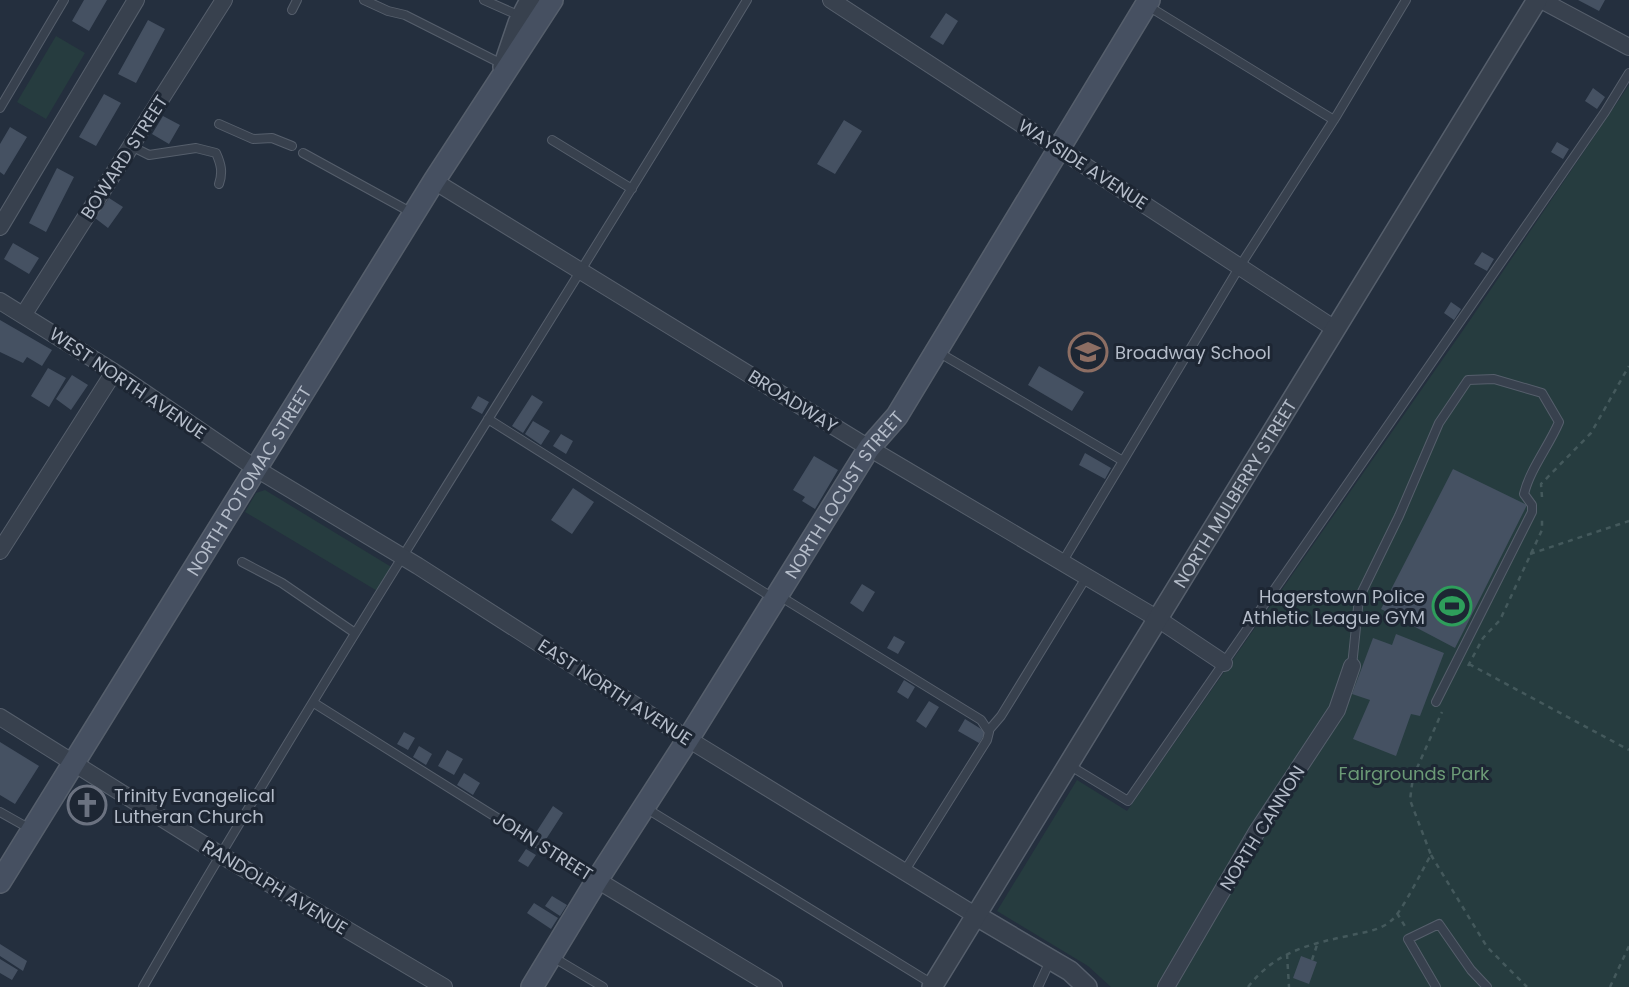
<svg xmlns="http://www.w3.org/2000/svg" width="1629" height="987" viewBox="0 0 1629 987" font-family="Poppins,sans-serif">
<rect width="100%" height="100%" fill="#242f3e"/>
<path fill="#263c3f" d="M56 36 85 53 46 119 17 102Z
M1629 85V987H1111L1088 966 997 911 1077 780 1127 811 1466 326Z
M265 490 393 568 379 592 245 512 256 493Z"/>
<path fill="#455162" d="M84 0H107L89 31 72 21Z
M1578 0H1605L1599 11Z
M946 13 958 21 943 45 930 37Z
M148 20 165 29 136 83 118 74Z
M1593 88 1605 97 1597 109 1585 101Z
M104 94 121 103 96 146 79 137Z
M163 116 180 125 169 144 152 134Z
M844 120 862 131 835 174 817 164Z
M10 127 27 137 4 175 0 172V144Z
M1557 142 1569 149 1563 159 1551 152Z
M57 168 74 177 46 232 29 223Z
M109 198 123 207 108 228 95 218Z
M13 243 39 258 29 274 4 259Z
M1482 252 1494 259 1487 271 1474 264Z
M1451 302 1461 309 1454 320 1444 313Z
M0 320 52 350 42 366 27 357 23 363 0 352Z
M1039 366 1084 392 1072 411 1028 385Z
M48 368 66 378 49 407 31 396Z
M72 375 88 385 71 410 56 399Z
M532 395 543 402 523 433 512 426Z
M478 396 489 402 482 414 471 408Z
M533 421 550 431 541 445 525 434Z
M561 434 573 441 566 454 553 446Z
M1085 453 1111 468 1105 479 1079 465Z
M814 456 838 470 815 509 802 501 805 497 793 490Z
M1453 469 1527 505 1455 648 1381 609Z
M573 488 594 502 572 534 551 520Z
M862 584 875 592 863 612 850 603Z
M1396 634 1444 653 1420 716 1411 714 1396 756 1353 739 1370 700 1352 694 1373 638 1392 645Z
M894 636 905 642 898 654 887 648Z
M904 680 915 687 908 699 897 692Z
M929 701 939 707 926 728 916 721Z
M965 719 986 732 979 743 958 731Z
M404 732 415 738 408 750 397 744Z
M0 742 39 766 15 804 0 795Z
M419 746 432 754 426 765 413 757Z
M447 750 463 759 454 775 438 766Z
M464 773 480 783 473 795 457 785Z
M553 806 563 813 543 844 533 837Z
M526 849 536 855 528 867 518 861Z
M552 896 567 905 560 916 545 906Z
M534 903 558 918 551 929 527 913Z
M0 944 27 961 23 971 0 956Z
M1301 956 1317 962 1309 984 1293 978Z
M0 959 18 970 12 980 0 973Z"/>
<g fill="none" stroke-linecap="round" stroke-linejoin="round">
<defs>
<path id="service" d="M364 0 388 11 405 15 504 65
M484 0 520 16
M1148 6 1334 120
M292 10 297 0
M0 108 64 0
M219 124 253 139 272 138 292 146
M552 140 632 189
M131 146 149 155 196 148 216 153C221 164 223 172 219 184
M303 153 414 214
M938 352 1123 461
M488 419 773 598
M1063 561 1240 266 1337 115 1406 0
M242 562 282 583 355 633
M778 595 981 720 989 732 987 740 904 872
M1352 666 1359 598 1399 516 1439 423 1468 380 1494 379 1542 393 1559 422C1549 446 1530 469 1524 494L1532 505V512L1436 702
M314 703 596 880
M989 730 1001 716 1087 576
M1069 765 1128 801 1605 112 1629 73
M644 807 934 985
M0 812 32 830
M551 956 603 987
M143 987C336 653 548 330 747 0
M1038 987 1050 961
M1436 987 1408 939 1439 924 1471 970 1487 987"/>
<path id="minor" d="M831 0 1335 329
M1541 0 1629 47
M434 181 869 448 1158 619 1224 663
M0 227 136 0
M0 301 114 372 255 468 418 566 688 739 975 915
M24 314 224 0
M0 551 114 372
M0 717 219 854 444 987
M597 880 774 987
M1166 987 1256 833 1337 710 1352 666"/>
<g id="tertiary">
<path d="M503 67 518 23 530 0"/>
<path d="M975 915 1070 971 1087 987"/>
<path id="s1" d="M932 987 1537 0"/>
</g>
<g id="secondary">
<path id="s2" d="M0 882 434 181 552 0"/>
<path id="s3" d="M532 987 597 880 688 739 869 448 897 416 1149 0"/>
</g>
</defs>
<use href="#service" stroke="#565f6c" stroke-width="10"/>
<use href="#minor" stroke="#565f6c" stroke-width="18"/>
<use href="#tertiary" stroke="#565f6c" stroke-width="22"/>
<use href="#secondary" stroke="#565f6c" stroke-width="24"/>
<path stroke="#44595c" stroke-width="2.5" stroke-dasharray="5 5" stroke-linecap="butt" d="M1542 497 1541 484 1591 433 1629 366
M1530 554 1629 521
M1469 664 1629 750
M1468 666 1483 638 1500 620 1542 530V518
M1431 855 1487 947 1527 987
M1397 913 1406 928
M1287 954 1289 987
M1312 960 1318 942
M1248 987C1276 951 1310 944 1352 935 1366 932 1381 930 1392 920 1403 910 1422 870 1431 855L1410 800 1413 777 1442 712
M1610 987 1629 946"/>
<use href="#service" stroke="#38414e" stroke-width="8"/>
<use href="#minor" stroke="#38414e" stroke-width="16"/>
<use href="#tertiary" stroke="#38414e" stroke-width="19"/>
<use href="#secondary" stroke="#465061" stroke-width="21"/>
</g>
<defs>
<symbol id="school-ring" viewBox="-11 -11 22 22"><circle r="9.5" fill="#1d2633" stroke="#8d6e63" stroke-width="1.5"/><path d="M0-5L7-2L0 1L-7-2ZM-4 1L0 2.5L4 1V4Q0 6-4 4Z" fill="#8d6e63"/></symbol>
<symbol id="stadium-ring" viewBox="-11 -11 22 22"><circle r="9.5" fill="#1d2633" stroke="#2e9e5b" stroke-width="1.5"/><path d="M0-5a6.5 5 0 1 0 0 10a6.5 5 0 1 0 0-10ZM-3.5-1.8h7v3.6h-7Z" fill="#2e9e5b"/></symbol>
<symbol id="church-ring" viewBox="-11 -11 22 22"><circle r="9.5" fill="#1d2633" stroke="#6b7280" stroke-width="1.5"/><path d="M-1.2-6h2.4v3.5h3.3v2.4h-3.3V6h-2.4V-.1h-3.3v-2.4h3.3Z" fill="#6b7280"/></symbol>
</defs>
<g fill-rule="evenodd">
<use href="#school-ring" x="1066" y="330" width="44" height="44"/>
<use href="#stadium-ring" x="1430" y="584" width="44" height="44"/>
<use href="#church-ring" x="65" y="783" width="44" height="44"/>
</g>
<g text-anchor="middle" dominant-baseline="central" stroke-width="6" stroke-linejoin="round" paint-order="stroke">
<g font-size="18" fill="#b4bcc9" stroke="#1d2633">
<text transform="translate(124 157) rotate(-57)">BOWARD STREET</text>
<text transform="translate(1083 164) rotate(33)">WAYSIDE AVENUE</text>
<text transform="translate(128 383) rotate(34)">WEST NORTH AVENUE</text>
<text transform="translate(793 401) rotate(32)">BROADWAY</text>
<text stroke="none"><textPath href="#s2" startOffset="472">NORTH POTOMAC STREET</textPath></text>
<text stroke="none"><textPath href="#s1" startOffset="579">NORTH MULBERRY STREET</textPath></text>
<text stroke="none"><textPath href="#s3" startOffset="583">NORTH LOCUST STREET</textPath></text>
<text transform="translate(615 692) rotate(33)">EAST NORTH AVENUE</text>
<text transform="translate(1262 828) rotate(-58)">NORTH CANNON</text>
<text transform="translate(543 846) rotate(32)">JOHN STREET</text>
<text transform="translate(275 887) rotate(31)">RANDOLPH AVENUE</text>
</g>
<g font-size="18" fill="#b4bcc9" stroke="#1d2633" text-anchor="start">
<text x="1115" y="352">Broadway School</text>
<text x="1425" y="596" text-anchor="end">Hagerstown Police<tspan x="1425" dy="21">Athletic League GYM</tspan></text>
<text x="114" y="795">Trinity Evangelical<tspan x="114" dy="21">Lutheran Church</tspan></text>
</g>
<g font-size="18" fill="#6b9a76" stroke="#1d2633">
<text x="1414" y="773">Fairgrounds Park</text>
</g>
</g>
</svg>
